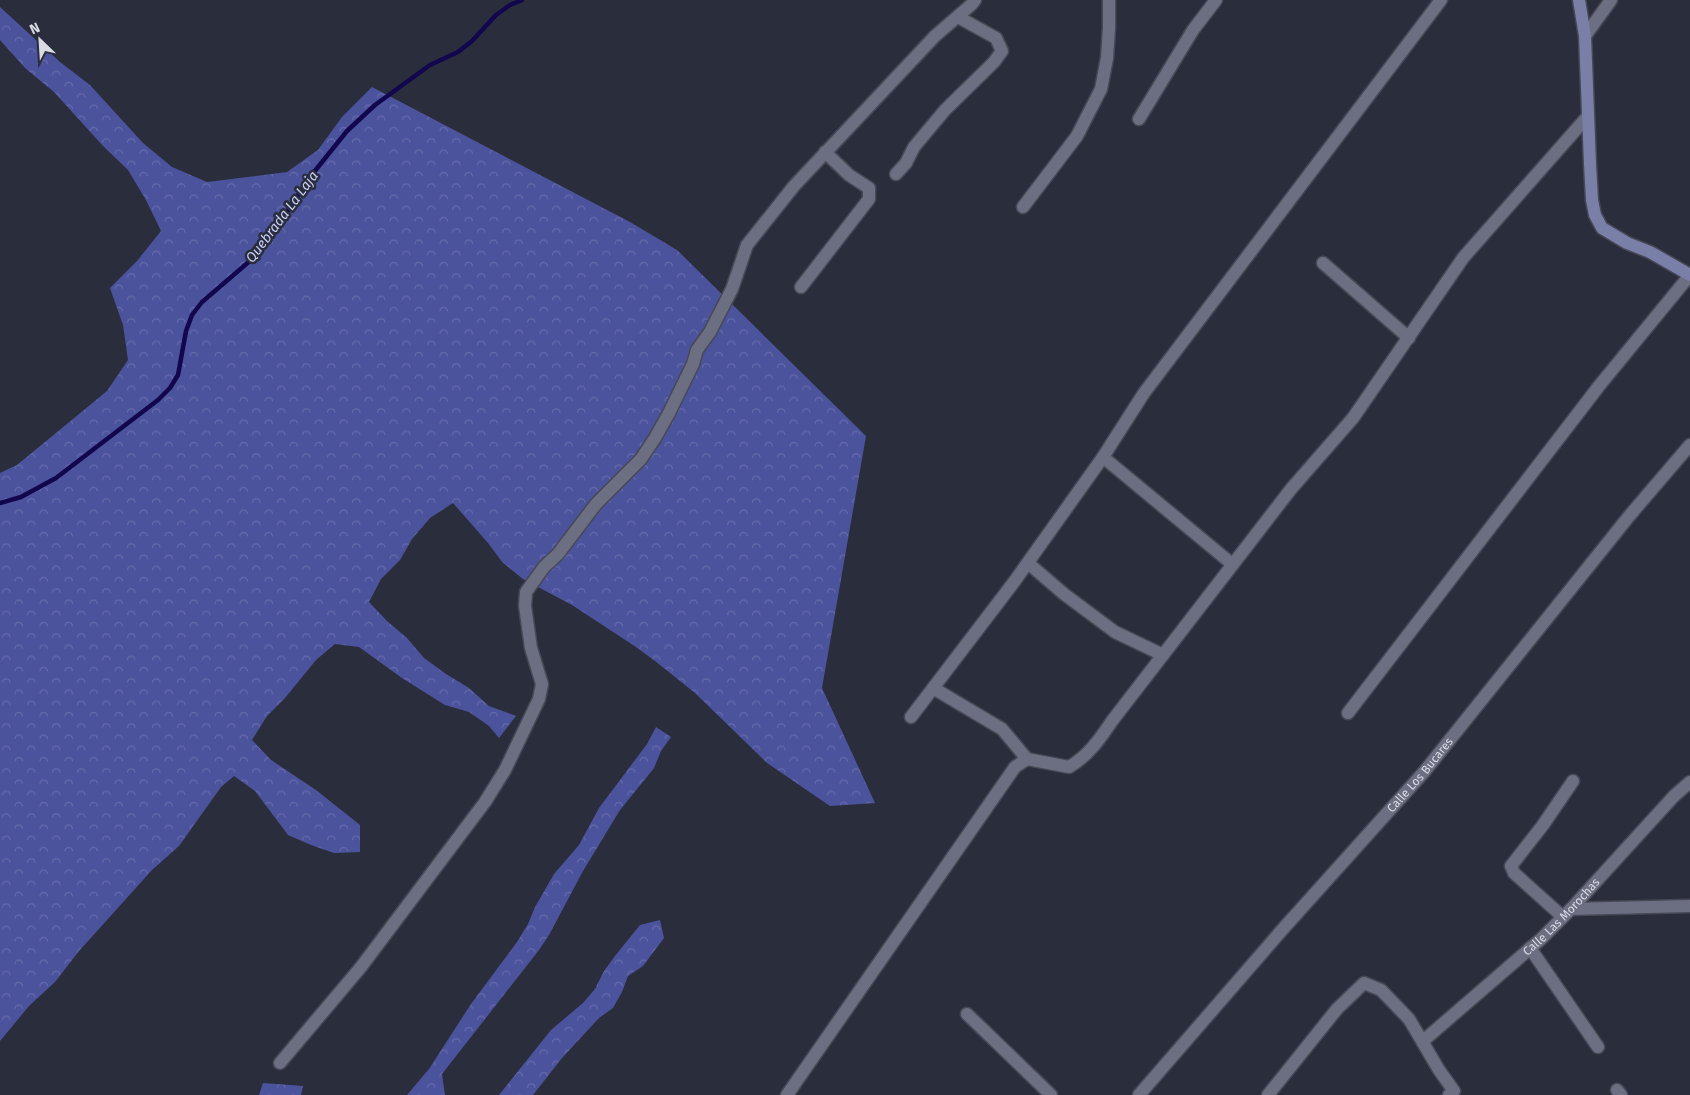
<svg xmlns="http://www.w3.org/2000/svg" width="1690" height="1095" viewBox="0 0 1690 1095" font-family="'Fira Sans',sans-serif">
<defs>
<pattern id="forest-crowns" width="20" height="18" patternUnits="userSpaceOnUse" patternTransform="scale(1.25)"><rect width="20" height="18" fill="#4c539d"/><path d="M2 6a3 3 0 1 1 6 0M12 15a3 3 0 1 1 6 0" fill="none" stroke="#656baa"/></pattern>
</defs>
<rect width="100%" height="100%" fill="#2a2d3c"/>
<path fill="url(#forest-crowns)" d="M0 7 60 62 90 85 143 143 172 167 207 182 287 172 318 150 342 117 372 87 630 222 677 250 866 436 822 688 875 803 830 806 767 763 695 693 655 661 636 647 572 605 523 579 503 563 488 543 453 503 430 518 412 539 400 560 381 579 369 602 387 621 407 638 424 658 446 674 469 688 489 706 516 716 499 738 489 726 469 712 445 705 402 678 359 647 335 644 316 660 285 698 267 716 252 740 271 760 316 790 360 825V852L334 853 311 845 288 835 255 791 234 776 221 787 179 846 152 870 79 951 55 982 29 1006 0 1041V473L17 465 107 391 128 360 123 325 110 288 137 261 161 231 146 200 128 170 103 146 54 92 25 68 0 40Z
M656 727 671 737 661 751 654 768 620 810 583 871 549 935 539 950 442 1074 445 1095H407L429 1069 471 1004 517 942 528 924 535 907 554 874 579 845 599 808 647 744Z
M660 920 664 938 643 966 628 976 622 992 613 1008 599 1018 562 1058 533 1095H499L551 1030 583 1003 595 989 604 971 615 956 640 925Z
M263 1083 303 1086 301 1095H259Z"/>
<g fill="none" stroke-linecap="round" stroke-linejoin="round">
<path stroke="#12074e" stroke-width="4.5" d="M0 503 21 497 56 478 158 400 170 388 178 375 186 331 192 315 202 302 251 260 289 209 310 177 347 131 375 105 430 65 458 52 472 41 496 15 510 5 522 0"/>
<defs>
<g id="street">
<path d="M1585 36 1611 0"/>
<path d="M1139 119 1193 30 1216 0"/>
<path d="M896 174 906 163 914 147 945 110 994 62 1002 51 996 38 958 17"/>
<path d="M1023 207 1077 136 1101 89 1107 58 1109 28V0"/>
<path d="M1323 263 1409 338"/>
<path d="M801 287 869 199V188L849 175 825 152"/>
<path d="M1103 457 1232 564"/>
<path d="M1028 563 1064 594 1115 632 1163 655"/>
<path d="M933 688 1002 729 1027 759"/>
<path d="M1348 713 1599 386 1690 275"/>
<path d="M911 717 1014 582 1103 457 1144 393 1441 0"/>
<path d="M1571 909 1690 906"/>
<path d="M1563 917 1514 873 1511 866 1543 825 1573 781"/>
<path d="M1530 948 1598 1047"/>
<path d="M967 1014 1051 1095"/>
<path id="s1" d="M1423 1041 1541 939 1571 909 1674 796 1690 782"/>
<path d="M280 1063 361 967 485 802 505 770 539 699 542 684 531 648 525 606 526 592 544 567 558 554 596 504 641 459 655 438 669 413 693 364 697 350 710 332 732 289 747 245 794 186 935 36 972 4 975 0"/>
<path d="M1617 1090 1621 1095"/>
<path d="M787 1095 1015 767 1027 759 1069 767C1088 756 1100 739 1112 721L1291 489 1353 418 1463 258 1588 116"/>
<path id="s2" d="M1139 1095 1282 930 1424 772 1630 515 1690 445"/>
<path d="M1268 1095 1337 1009 1364 983 1381 990 1409 1019 1439 1070 1454 1091 1449 1095"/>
</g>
<path id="secondary" d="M1579 0 1585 36 1590 164 1592 200 1595 215 1602 228 1627 243 1650 252 1690 275"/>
</defs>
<use href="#street" stroke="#464855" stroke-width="15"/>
<use href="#secondary" stroke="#464855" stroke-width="15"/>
<use href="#street" stroke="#6c6f81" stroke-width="12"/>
<use href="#secondary" stroke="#797fa6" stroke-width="12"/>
</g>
<g text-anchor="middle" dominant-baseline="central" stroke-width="5" stroke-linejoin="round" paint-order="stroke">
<g font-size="12" fill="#d8dae4" stroke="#2a2d3c">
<text stroke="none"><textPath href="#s2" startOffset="426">Calle Los Bucares</textPath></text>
<text stroke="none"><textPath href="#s1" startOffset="186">Calle Las Morochas</textPath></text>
</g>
<g font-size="14" font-style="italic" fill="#c6cef8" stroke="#2a2d3c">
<text transform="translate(282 217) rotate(-53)">Quebrada La Laja</text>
</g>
</g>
<g transform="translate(40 40) rotate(335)" stroke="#2a2d3c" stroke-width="4" paint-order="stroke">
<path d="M0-4L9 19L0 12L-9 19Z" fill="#d8dae4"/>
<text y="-8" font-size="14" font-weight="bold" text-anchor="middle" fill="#d8dae4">N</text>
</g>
</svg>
